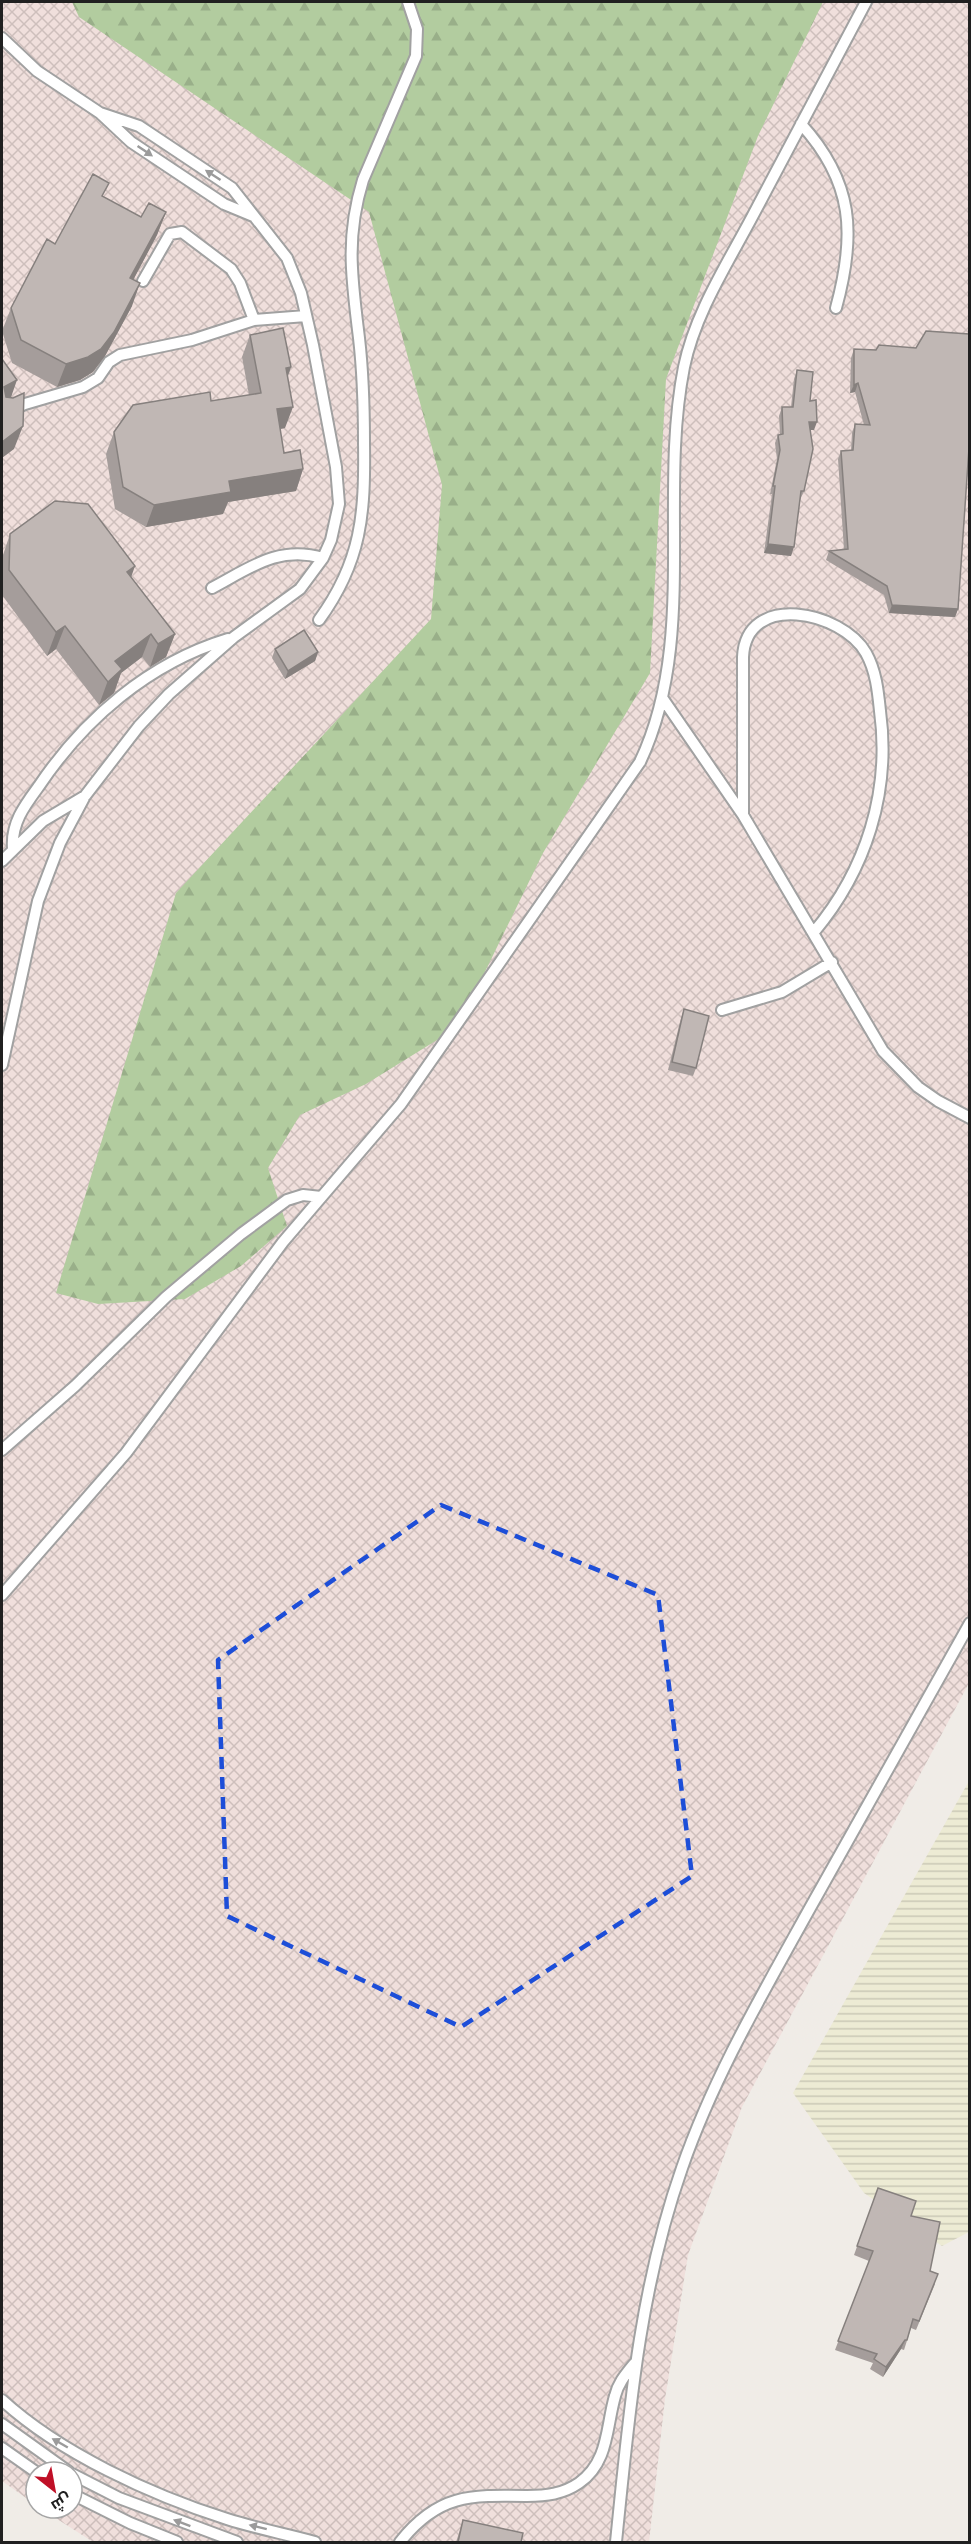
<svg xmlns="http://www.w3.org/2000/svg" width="971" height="2544" viewBox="0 0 971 2544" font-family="Overpass,Cairo,sans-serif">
<defs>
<pattern id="military-cross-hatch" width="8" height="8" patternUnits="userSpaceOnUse" patternTransform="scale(1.5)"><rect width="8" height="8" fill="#f0dfdc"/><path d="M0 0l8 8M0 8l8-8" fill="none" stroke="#cebfbc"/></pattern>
<pattern id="farmland-rules" width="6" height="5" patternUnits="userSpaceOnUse" patternTransform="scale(1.5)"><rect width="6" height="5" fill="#edebd4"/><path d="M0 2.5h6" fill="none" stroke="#cbc9b6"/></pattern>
<pattern id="forest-firs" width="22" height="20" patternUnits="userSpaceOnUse" patternTransform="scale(1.5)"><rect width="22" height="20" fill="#b2cc9f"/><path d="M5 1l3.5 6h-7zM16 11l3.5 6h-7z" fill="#99af89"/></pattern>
</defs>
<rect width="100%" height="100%" fill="#f0ece7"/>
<path fill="url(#military-cross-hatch)" d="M2 2H969V1683L742 2107 688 2255 665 2399 649 2542H93L40 2508H72V2472H36V2505L2 2481Z"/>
<path fill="url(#farmland-rules)" d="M969 1781V2232L942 2246 864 2193 793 2093Z"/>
<path fill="url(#forest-firs)" d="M72 2H823L758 136 666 379 650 673 543 853 458 1027 366 1084 300 1115 268 1168 287 1226 241 1266 185 1299 98 1304 56 1293 176 893 431 619 442 485 369 212 79 17Z"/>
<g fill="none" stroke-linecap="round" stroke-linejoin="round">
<defs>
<path id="service" d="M2 38 37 71 100 113 131 142 224 204 253 216
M801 124C854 182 856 235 836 308
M143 281 170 234 182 232 231 269 240 283 254 320
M2 414 25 404 83 387 98 378 109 362 120 355 192 340 254 320 306 316
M212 588C250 568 278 545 323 558
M319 620C362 561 365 513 364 443 364 408 363 373 359 338 352 280 345 238 363 180L416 56 417 29 408 2
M663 699 743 815 883 1051 918 1087 938 1101 970 1118
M743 815V657C746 591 842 611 866 653 876 671 878 691 880 711 891 792 866 870 814 932
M13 848C11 823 25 805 39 786 84 719 149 663 228 639
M2 861 43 821 85 796
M722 1010 782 992 832 962
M2 1065 38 901 60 843 85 796 139 726 169 694 234 637 300 589 323 558 331 540 339 504 336 467 313 345 301 293 287 258 232 188 139 126 100 113
M2 1450 75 1386 166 1297 241 1234 287 1200 303 1195 321 1197
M2 1595 126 1453 283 1242 401 1104 640 762C698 639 658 498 684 367 695 314 726 266 751 219 789 146 828 74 866 2
M2 2400C60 2453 151 2495 227 2519 255 2528 286 2534 315 2542
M2 2424 69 2472
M2 2448 36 2472
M72 2474 119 2498 237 2542
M72 2494 130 2523 177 2542
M400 2542C438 2494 470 2495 527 2496 546 2496 563 2494 579 2483 609 2462 606 2427 615 2396 618 2383 626 2374 634 2364
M616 2542C629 2415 639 2290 682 2168 714 2076 763 1993 810 1908 863 1813 916 1718 970 1623"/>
</defs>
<use href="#service" stroke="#a1a1a1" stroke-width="14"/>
<use href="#service" stroke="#fff" stroke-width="10"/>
</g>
<path fill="#a59d9b" d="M104 197 141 217 166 212 157 235 133 280 132 306 105 356 93 372 80 380 57 387 12 363 2 331 11 308 55 244Z
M250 335 291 367 288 376 285 428 280 429 284 453 303 469 296 491 228 502 223 514 146 527 115 509 106 454 114 432 211 401 249 395 242 357Z
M854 349 958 609 955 617 889 613 884 595 826 560 829 551 844 550 838 459 841 451 851 450 852 433 855 424 864 425 855 392 850 393 851 358Z
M797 370 810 401 814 430H810L804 491 800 500 791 556 764 553 772 494H770L777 459 775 443 778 435 780 434 779 416 782 407H791L794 379Z
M10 534 131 577 175 634 166 657 150 667 142 657 121 673 114 693 99 705 56 649 47 656 2 595V558Z
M275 649 318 652 315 661 285 679 272 658Z
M684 1009 696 1068 693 1076 668 1070 681 1018Z
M878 2188 911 2216 935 2284 916 2330 911 2328 904 2350 901 2349 883 2377 870 2369 873 2363 835 2350 869 2261 854 2255Z
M463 2520 521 2542H456L459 2533Z"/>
<path fill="#86807e" d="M166 212 157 235 122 301 130 278Z
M140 283 132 306 105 356 93 372 80 380 57 387 66 364Z
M291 367 283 389 286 368Z
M17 380 9 403 2 407 4 387Z
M858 383 855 392 850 393 854 385Z
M293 407 285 428 269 431 277 409Z
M809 422H817L814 430H806Z
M23 426 14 449 2 458V442Z
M303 469 296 491 228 502 223 514 146 527 154 505 229 481Z
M768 544 794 547 791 556 764 553Z
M135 566 127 589V572Z
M892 605 958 609 955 617 889 613Z
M65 626 56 649 47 656 56 632Z
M151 634 142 657 121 673 114 693 99 705 115 661Z
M175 634 166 657 150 667 158 644Z
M318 652 315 661 285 679 288 671Z
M905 2340 901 2349 883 2377 886 2367Z"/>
<path fill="#c0b7b4" stroke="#86807e" stroke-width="1.5" d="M93 174 109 183 102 196 141 217 149 203 166 212 130 278 140 283 114 332 101 349 88 357 66 364 21 340 11 308 47 239 55 244Z
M283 328 291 367 286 368 293 407 277 409 284 453 300 450 303 469 229 481 231 492 154 505 123 487 114 432 133 405 210 392 211 401 261 393 250 335Z
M926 331 969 334V448L958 609 892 605 887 586 829 551 848 549 841 451 853 450 855 424 870 425 858 383 854 385V349L876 350 879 345 916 348Z
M2 359 17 380 4 387 6 397 13 398 24 393 23 426 2 442Z
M797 370 813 372 810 401 816 400 817 422H809L813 449 804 491H801L794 547 768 544 775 486H773L780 450 778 435 783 434 782 407H793Z
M55 501 88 504 135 566 127 572 175 634 158 644 151 634 115 661 122 669 108 682 65 626 56 632 9 570 10 534Z
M304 630 318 652 288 671 275 649Z
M684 1009 709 1016 696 1068 672 1062Z
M878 2188 916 2201 911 2216 940 2222 930 2271 938 2274 919 2321 913 2319 907 2340H905L886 2367 874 2359 877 2354 838 2341 873 2251 857 2246Z
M463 2520 523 2533 521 2542H458Z"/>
<defs><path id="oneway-solid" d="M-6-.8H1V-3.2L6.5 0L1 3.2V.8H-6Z" transform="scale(1.5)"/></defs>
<g fill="#9b9b9b">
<use href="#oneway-solid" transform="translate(145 151) rotate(34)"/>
<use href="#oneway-solid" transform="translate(213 175) rotate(-147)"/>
<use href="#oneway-solid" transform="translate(60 2443) rotate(-150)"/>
<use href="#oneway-solid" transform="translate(182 2523) rotate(-159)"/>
<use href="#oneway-solid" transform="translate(258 2527) rotate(-166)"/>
</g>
<path fill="none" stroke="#1d4ed8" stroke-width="4.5" stroke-dasharray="12 8" stroke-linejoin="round" d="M441 1505 658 1595 692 1876 461 2027 227 1916 218 1660Z"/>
<rect width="971" height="2544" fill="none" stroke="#202020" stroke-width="6"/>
<g transform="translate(54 2490) rotate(149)"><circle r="28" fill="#ffffff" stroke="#a6a6a6" stroke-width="1.5"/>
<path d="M0-4.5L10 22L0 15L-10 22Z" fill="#c01027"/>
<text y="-9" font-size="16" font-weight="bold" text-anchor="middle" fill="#202020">ش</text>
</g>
</svg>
